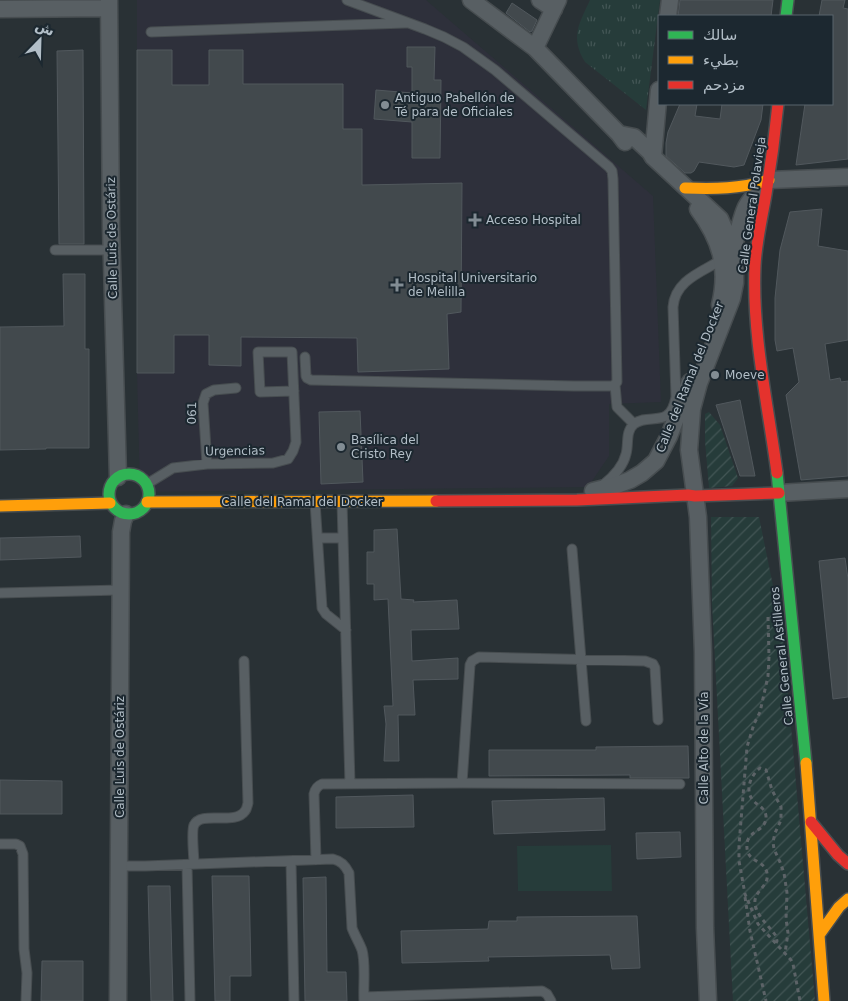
<svg xmlns="http://www.w3.org/2000/svg" width="848" height="1001" viewBox="0 0 848 1001" font-family="'DejaVu Sans','Noto Naskh Arabic',sans-serif">
<defs>
<pattern id="grass-tufts" width="24" height="20" patternUnits="userSpaceOnUse" patternTransform="scale(1.25)"><rect width="24" height="20" fill="#263c3a"/><path d="M3 7l-1-3M5 7V3M7 7l1-3M15 17l-1-3M17 17v-4M19 17l1-3" fill="none" stroke="#435655"/></pattern>
<pattern id="garden-furrows" width="10" height="10" patternUnits="userSpaceOnUse" patternTransform="scale(1.25)"><rect width="10" height="10" fill="#263c3a"/><path d="M-1 1l2-2M0 10L10 0M9 11l2-2" fill="none" stroke="#435655"/></pattern>
</defs>
<rect width="100%" height="100%" fill="#293135"/>
<path fill="#2e303b" d="M137 0H426L653 196 661 402 609 404V456L588 487 140 492 137 373Z"/>
<path fill="url(#grass-tufts)" d="M590 0H660L646 110 585 62C570 37 579 24 590 0Z"/>
<path fill="url(#garden-furrows)" d="M709 412 720 425 738 478 732 486 709 488 705 441V414Z
M711 517H759L783 635 815 1001H733L712 603Z"/>
<path fill="#263c3a" d="M611 845 612 891H518L517 846Z"/>
<path fill="#42494d" stroke="#51585d" d="M680 0H773L771 16H678Z
M822 0H845L843 8 848 9V159L796 165 805 104H832V16H819Z
M512 3 537 20 532 31 530 32 506 13Z
M407 47H435L434 80H441L440 158H412V122L374 119 376 90 412 93V67H407Z
M83 50 84 244H59L57 51Z
M137 50H172V85H209V50H243V84H343V129H362V185L462 183 461 312 447 314 449 369 358 372 357 338 241 337V366L209 365V335H174V373H137Z
M680 104H697L695 116 720 119 722 104H763L761 120 744 165 734 167 699 162 694 171 691 173H685L666 156V143L668 132Z
M822 209 818 246 848 251V340L825 344 830 380 840 378 841 382 848 381V476L801 480 786 395 799 382 793 348 777 351 775 340V298L780 250 790 212Z
M63 274H85V349H89V448H46V449L0 450V327L64 326Z
M740 400 755 476H740L716 405Z
M360 411 363 482 321 484 319 412Z
M397 529 401 599 414 600 413 602 457 600 459 629 411 630 412 661 458 658V679L413 680 415 715H398L399 761H384L386 724 384 706H393L388 599 374 600V584H367V552H374V530Z
M80 536 81 557 0 560V538Z
M845 558 848 579V697L833 699 819 561Z
M688 746 689 778H630V775L489 776V750H596V747Z
M0 780 62 781V814H0Z
M413 795 414 827 336 828V797Z
M604 798 605 830 494 834 492 801Z
M680 832 681 857 637 859 636 833Z
M212 876H249L251 976H230V1001H215Z
M326 877 327 972H346L347 1001H305L303 878Z
M148 886H170L173 1001H151Z
M637 916 640 968 612 969 610 955 488 957 489 961 402 963 401 931 488 929 489 921H517V917Z
M42 961H83V1001H41Z"/>
<g fill="none" stroke-linecap="round" stroke-linejoin="round">
<defs>
<path id="lane" d="M151 32 405 23
M55 250H111
M305 357 306 376 307 378 311 380 574 386H613L617 382 613 179 612 171 609 167 495 70 463 47 444 37 425 29 347 0
M615 385 617 407 634 424
M207 464 203 403 206 394 214 390 236 388
M147 484 173 468 207 464 273 463 288 459 293 451 296 442 292 352H258L260 392 294 391
M603 485C613 477 623 467 626 454 629 444 625 432 634 424 649 412 670 430 676 397L673 307C675 280 702 272 723 259
M315 502 322 608 326 614 346 630
M342 502 350 784
M318 538H343
M572 549 586 721
M0 593 120 590
M462 783 470 665 472 661 479 657 645 661 653 664 655 668 658 720
M0 844H16L20 846 23 854 24 949 27 973 26 1001
M316 860 314 794C315 789 317 786 322 784L462 783 680 784
M291 861 294 1001
M194 864C194 856 191 831 194 825 201 810 235 826 245 811 247 809 247 806 248 803L244 661
M187 865 190 1001
M119 866H145L333 859C341 861 345 865 349 873L352 928C355 936 359 942 362 950 366 964 363 985 364 1001
M364 997 542 991 547 994 551 1001"/>
<path id="street" d="M109 0 111 227 118 477
M471 0 535 48 619 134 625 142
M540 0 554 9
M0 9 109 8
M668 16 670 0
M535 48 558 0
M619 134 634 137 650 152 653 157 720 219 732 248 735 259V283L732 298 699 383 692 409 689 450 698 517 703 652 705 928 708 1001
M653 157 659 90
M698 209C721 240 729 268 720 305
M730 252C739 238 739 222 746 207 751 197 761 189 769 180L848 177
M593 491 617 485 630 480 642 473 656 461 669 436 690 382
M779 493 848 489
M118 1001 121 532 123 521 126 514"/>
<path id="fast" d="M786 16 788 0
M777 473 806 763
M109 494a20 20 0 1 1 40 0a20 20 0 1 1-40 0Z"/>
<path id="slow" d="M685 188C714 189 741 189 769 180
M147 502 436 501
M0 506 110 503
M806 763 824 1001
M819 935 839 907 848 899"/>
<path id="jam" d="M777 473C768 405 752 335 755 266 756 242 762 218 766 194 771 164 775 134 778 104
M436 501 577 500 688 495 695 496 779 493
M811 822 838 855 848 864"/>
</defs>
<use href="#lane" stroke="#474d50" stroke-width="11"/>
<use href="#street" stroke="#474d50" stroke-width="19"/>
<use href="#fast" stroke="#474d50" stroke-width="14"/>
<use href="#slow" stroke="#474d50" stroke-width="14"/>
<use href="#jam" stroke="#474d50" stroke-width="14"/>
<path stroke="#5c6367" stroke-width="3" stroke-dasharray="4 4" stroke-linecap="butt" d="M768 617 769 657 768 676 760 712 754 724 747 747 739 845V861L745 894 758 924 791 960 793 964 800 1001
M745 897 750 931 766 1001
M776 943 777 941 776 936C770 927 759 918 756 908 750 891 770 888 767 873 764 858 745 864 747 843 749 830 767 831 766 816 765 807 757 806 752 799 745 789 751 775 760 768L766 770 772 790 781 807V820L775 833 773 842 774 849 780 862 784 873 787 893 786 919 788 933 785 953"/>
<use href="#lane" stroke="#585f63" stroke-width="9"/>
<use href="#street" stroke="#585f63" stroke-width="16"/>
<use href="#fast" stroke="#30b455" stroke-width="11"/>
<use href="#slow" stroke="#ff9f0a" stroke-width="11"/>
<use href="#jam" stroke="#e5322d" stroke-width="11"/>
</g>
<g fill="#828d94" stroke="#1c2830" stroke-width="2">
<circle cx="385" cy="105" r="5"/>
<path d="M472.5 212.5h5v5h5v5h-5v5h-5v-5h-5v-5h5z"/>
<path d="M394.5 277.5h5v5h5v5h-5v5h-5v-5h-5v-5h5z"/>
<circle cx="715" cy="375" r="5"/>
<circle cx="341" cy="447" r="5"/>
</g>
<g text-anchor="middle" dominant-baseline="central" stroke-width="4" stroke-linejoin="round" paint-order="stroke">
<g font-size="12" fill="#b2bec7" stroke="#1c2830" text-anchor="start">
<text x="395" y="98">Antiguo Pabellón de<tspan x="395" dy="14">Té para de Oficiales</tspan></text>
<text x="486" y="220">Acceso Hospital</text>
<text x="408" y="278">Hospital Universitario<tspan x="408" dy="14">de Melilla</tspan></text>
<text x="725" y="375">Moeve</text>
<text x="351" y="440">Basílica del<tspan x="351" dy="14">Cristo Rey</tspan></text>
</g>
<g font-size="12" fill="#b2bec7" stroke="#1c2830">
<text transform="translate(752 205) rotate(-82)">Calle General Polavieja</text>
<text transform="translate(112 238) rotate(-91)">Calle Luis de Ostáriz</text>
<text transform="translate(690 377) rotate(-68)">Calle del Ramal del Docker</text>
<text transform="translate(192 413) rotate(-89)">061</text>
<text transform="translate(235 451) rotate(-1)">Urgencias</text>
<text x="302" y="502">Calle del Ramal del Docker</text>
<text transform="translate(782 656) rotate(-96)">Calle General Astilleros</text>
<text transform="translate(704 748) rotate(-90)">Calle Alto de la Vía</text>
<text transform="translate(120 757) rotate(-90)">Calle Luis de Ostáriz</text>
</g>
</g>
<rect x="658" y="15" width="175" height="90" fill="#1c2830" stroke="#58646c"/>
<rect x="668" y="31" width="25" height="8" fill="#30b455" stroke="#58646c"/>
<text x="703" y="40" font-size="15" fill="#b2bec7">سالك</text>
<rect x="668" y="56" width="25" height="8" fill="#ff9f0a" stroke="#58646c"/>
<text x="703" y="65" font-size="15" fill="#b2bec7">بطيء</text>
<rect x="668" y="81" width="25" height="8" fill="#e5322d" stroke="#58646c"/>
<text x="703" y="90" font-size="15" fill="#b2bec7">مزدحم</text>
<g transform="translate(40 40) rotate(23)" stroke="#1c2830" stroke-width="4" paint-order="stroke">
<path d="M0-4L9 19L0 12L-9 19Z" fill="#b2bec7"/>
<text y="-8" font-size="14" font-weight="bold" text-anchor="middle" fill="#b2bec7">ش</text>
</g>
</svg>
